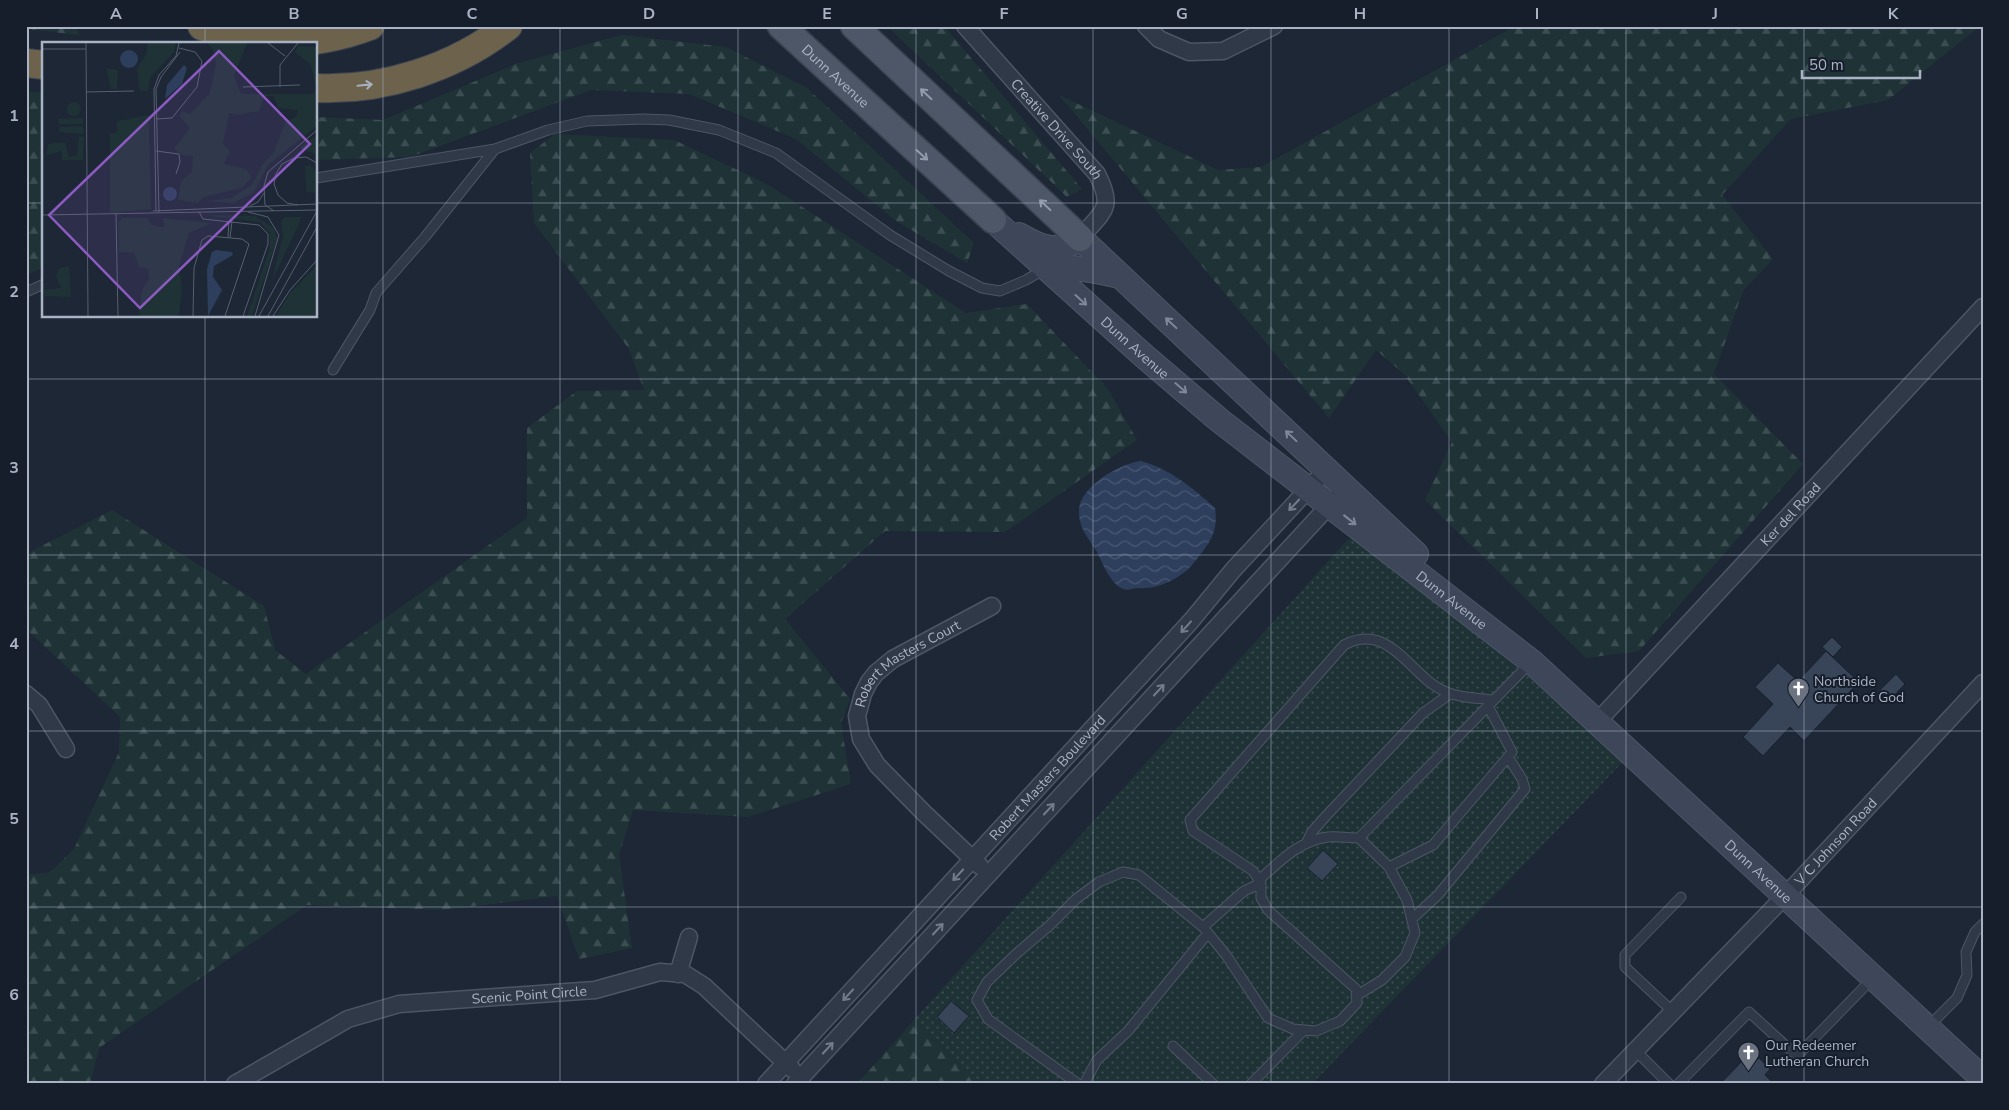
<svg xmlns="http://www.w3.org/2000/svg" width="2009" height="1110" viewBox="0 0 2009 1110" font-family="'Nunito Sans',sans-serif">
<defs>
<pattern id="forest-firs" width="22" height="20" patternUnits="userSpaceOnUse" patternTransform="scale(1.25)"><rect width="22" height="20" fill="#1f3337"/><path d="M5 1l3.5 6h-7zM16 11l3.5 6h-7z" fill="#3d4e52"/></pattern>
<pattern id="park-dots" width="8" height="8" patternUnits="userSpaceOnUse" patternTransform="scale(1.25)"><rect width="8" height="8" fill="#1f3337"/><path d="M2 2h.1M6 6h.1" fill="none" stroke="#3d4e52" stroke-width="1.8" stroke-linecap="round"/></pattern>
<pattern id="water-waves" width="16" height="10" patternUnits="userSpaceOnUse" patternTransform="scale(1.25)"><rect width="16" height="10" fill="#2d3f5d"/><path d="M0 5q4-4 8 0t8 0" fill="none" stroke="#495873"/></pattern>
</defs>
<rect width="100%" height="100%" fill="#1d2736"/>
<path fill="url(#forest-firs)" d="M26 26H76L79 35 26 29Z
M887 26H944L1082 189 1067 197Z
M1515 26H1980L1888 100 1791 119 1722 195 1773 259 1743 291 1714 374 1803 464 1639 651 1586 658 1425 500 1452 442 1404 374 1376 350 1329 418 1059 95 1218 170 1261 167Z
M622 35 726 47 807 88 974 243 967 263 896 221 796 139 689 94 591 90 410 157 316 160V117L383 120 518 63Z
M26 91 44 93V267L26 275Z
M555 134 674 140 767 184 966 313 1027 304 1108 389 1137 440 1005 532 885 531 785 619 850 699 841 723 851 784 748 817 633 810 619 855 632 948 579 959 557 896 443 910 307 905 99 1048 90 1084H26V875L50 872 74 849 119 752 120 717 26 629V554L112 510 264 606 275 650 306 674 527 518V428L577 391 644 390 629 349 534 223 530 153Z
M913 1021 980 1084H857Z"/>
<path fill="url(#park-dots)" d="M1348 539 1355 540 1443 606 1538 685 1623 762 1312 1084H980L913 1021Z"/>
<path fill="url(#water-waves)" d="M1141 461C1170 469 1193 488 1215 508 1219 534 1208 545 1192 565 1180 579 1156 590 1138 588 1133 588 1129 591 1123 589 1110 583 1103 564 1097 552 1089 539 1078 527 1079 511 1079 487 1120 463 1141 461Z"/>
<path fill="#384457" stroke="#18202d" d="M1832 637 1842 647 1833 657 1822 647Z
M1826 651 1859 682 1804 741 1790 727 1763 756 1743 737 1773 704 1755 687 1778 663 1798 681Z
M1896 674 1905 684 1890 700 1880 690Z
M1323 850 1338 864 1322 881 1307 868Z
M951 1001 969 1016 954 1033 937 1017Z
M1747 1056 1754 1063 1759 1058 1770 1069 1765 1075 1774 1084H1720Z"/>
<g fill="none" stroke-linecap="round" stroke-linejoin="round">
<defs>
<path id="lane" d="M316 178 495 149 548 130 587 121 643 119 669 120 719 130 776 153 890 235 949 271 982 288 1000 291 1026 280 1046 268
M26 292 44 284
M333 370 370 310 376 293 425 237 495 149
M1359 838 1531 662
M1307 842 1311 833 1326 816 1423 713 1450 694
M1389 867 1433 845 1512 752 1488 706
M1259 880C1279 862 1300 840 1328 837 1338 836 1349 838 1359 838L1389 867 1407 900 1415 933 1405 957 1382 980 1356 996
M1412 919 1438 895 1525 789 1522 779 1508 757
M1203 927 1244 891 1261 883
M1672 1011 1625 967V955L1681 897
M1928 1027 1957 998 1967 975 1966 952 1975 932 1983 924
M1173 1046 1213 1084
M1635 1050 1669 1084
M1078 1084 988 1019 977 1000 987 982 1016 954 1050 925 1076 899 1099 882 1123 872 1139 875 1203 927 1226 955 1268 1018 1293 1029 1316 1031 1340 1021 1357 1003 1356 989 1268 910 1261 898V883L1253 871 1193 831 1190 820 1344 645C1390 621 1410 676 1444 691 1459 698 1477 698 1494 700
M1084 1084 1097 1060 1128 1031 1208 933
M1251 1084 1304 1030
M1678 1084 1749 1012 1797 1056 1873 978"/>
<g id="street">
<path id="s1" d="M965 26 1097 174C1115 209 1103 211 1080 238"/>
<path d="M1146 26 1159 39 1189 52 1223 51 1274 26"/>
<path d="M26 694 39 705 66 749"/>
<path id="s2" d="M1597 722 1983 307"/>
<path id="s3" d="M980 866 924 813 877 765 861 739 857 716 863 694 869 682 876 673 893 659 992 606"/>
<path d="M678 974 689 937"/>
<path id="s4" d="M235 1084 348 1019 399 1004 595 990 660 972 685 974 704 986 792 1069"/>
<path id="s5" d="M766 1084 1191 621 1233 570 1327 469"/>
<path d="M795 1084 1336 498"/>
<path id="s6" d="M1603 1084 1785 896 1983 683"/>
</g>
<g id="secondary">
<path id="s7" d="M993 220 1144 356 1219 420 1532 662 1983 1079"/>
<path d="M1019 235C1043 249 1056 254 1080 238L1416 554"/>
<path d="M1046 268C1072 266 1094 270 1120 276"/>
</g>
<g id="primary">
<path id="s8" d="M781 26 993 220"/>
<path d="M854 26 1080 238"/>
</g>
<path id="highway" d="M202 26C257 48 314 47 370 26
M26 63 44 65
M316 88C383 91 455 68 508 26"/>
</defs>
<use href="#lane" stroke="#4d5665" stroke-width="11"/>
<use href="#street" stroke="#4d5665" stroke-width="19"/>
<use href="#secondary" stroke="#4d5665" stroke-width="26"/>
<use href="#primary" stroke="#394250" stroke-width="29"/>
<use href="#highway" stroke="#3b4351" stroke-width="30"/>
<use href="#lane" stroke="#303947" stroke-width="9"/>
<use href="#street" stroke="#303947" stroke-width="16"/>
<use href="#secondary" stroke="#3e475a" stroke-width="24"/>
<use href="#primary" stroke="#4e5767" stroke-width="26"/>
<use href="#highway" stroke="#6d624c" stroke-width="28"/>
</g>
<defs><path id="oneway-shaft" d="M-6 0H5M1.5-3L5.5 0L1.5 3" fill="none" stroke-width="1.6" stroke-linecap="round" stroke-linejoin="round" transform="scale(1.25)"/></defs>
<use stroke="#a6afbe" href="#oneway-shaft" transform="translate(365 85) rotate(-6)"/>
<g stroke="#929cad">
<use href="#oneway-shaft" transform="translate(926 94) rotate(-137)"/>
<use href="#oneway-shaft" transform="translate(922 155) rotate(42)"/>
<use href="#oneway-shaft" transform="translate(1045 205) rotate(-137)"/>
</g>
<g stroke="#7e889a">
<use href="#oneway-shaft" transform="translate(1081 300) rotate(42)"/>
<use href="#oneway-shaft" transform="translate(1171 323) rotate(-137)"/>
<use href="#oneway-shaft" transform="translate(1181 388) rotate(41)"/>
<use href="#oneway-shaft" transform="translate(1291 436) rotate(-137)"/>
<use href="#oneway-shaft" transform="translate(1350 520) rotate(38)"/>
</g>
<g stroke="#737c8c">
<use href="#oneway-shaft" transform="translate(1294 505) rotate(133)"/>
<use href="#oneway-shaft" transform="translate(1186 627) rotate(132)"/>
<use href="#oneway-shaft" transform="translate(1159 690) rotate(-47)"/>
<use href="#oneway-shaft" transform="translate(1049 809) rotate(-47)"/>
<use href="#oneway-shaft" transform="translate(958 875) rotate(133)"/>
<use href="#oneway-shaft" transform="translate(938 929) rotate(-47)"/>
<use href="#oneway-shaft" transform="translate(848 995) rotate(133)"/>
<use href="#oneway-shaft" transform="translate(828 1048) rotate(-47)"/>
</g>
<path fill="none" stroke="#a9b3c4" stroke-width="1" stroke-opacity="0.55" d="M205 26V44M383 26V1084M560 26V1084M738 26V1084M916 26V1084M1093 26V1084M1271 26V1084M1449 26V1084M1626 26V1084M1804 26V1084M26 203H44M316 203H1983M205 316V1084M26 379H1983M26 555H1983M26 731H1983M26 907H1983"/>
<defs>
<symbol id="church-pin" viewBox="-11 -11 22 30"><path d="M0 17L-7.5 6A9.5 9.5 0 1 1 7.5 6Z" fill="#6b7280" stroke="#161e2b"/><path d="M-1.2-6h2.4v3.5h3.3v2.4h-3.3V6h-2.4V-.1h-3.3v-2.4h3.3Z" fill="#fff"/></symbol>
</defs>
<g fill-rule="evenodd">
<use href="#church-pin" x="1786" y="676" width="25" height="34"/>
<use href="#church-pin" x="1736" y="1040" width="25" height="34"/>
</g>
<g text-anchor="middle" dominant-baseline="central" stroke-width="4" stroke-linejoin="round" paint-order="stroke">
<g font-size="14" fill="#a9b3c4" stroke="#161e2b">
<text stroke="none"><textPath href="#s8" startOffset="74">Dunn Avenue</textPath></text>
<text stroke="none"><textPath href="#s1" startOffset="138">Creative Drive South</textPath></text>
<text stroke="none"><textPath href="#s7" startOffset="191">Dunn Avenue</textPath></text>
<text stroke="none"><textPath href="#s2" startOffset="284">Ker del Road</textPath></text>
<text stroke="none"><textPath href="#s7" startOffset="596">Dunn Avenue</textPath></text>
<text stroke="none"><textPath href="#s3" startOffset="275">Robert Masters Court</textPath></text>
<text stroke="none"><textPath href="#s5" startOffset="416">Robert Masters Boulevard</textPath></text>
<text stroke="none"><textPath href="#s6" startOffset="336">V C Johnson Road</textPath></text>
<text stroke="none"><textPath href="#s7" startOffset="1006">Dunn Avenue</textPath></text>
<text stroke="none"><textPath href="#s4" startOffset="314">Scenic Point Circle</textPath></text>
</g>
<g font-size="14" fill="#a9b3c4" stroke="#161e2b" text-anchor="start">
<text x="1814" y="681">Northside<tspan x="1814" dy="16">Church of God</tspan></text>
<text x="1765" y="1045">Our Redeemer<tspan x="1765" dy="16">Lutheran Church</tspan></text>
</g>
</g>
<g transform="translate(42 42)">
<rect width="275" height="275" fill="#1d2736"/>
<path d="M105 1H134L132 10 108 36 106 49H98L95 27 105 11ZM165 1H205L192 33 199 52H271L274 47 269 23 253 10 256 4 275 5V84L226 123 212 150 192 161 165 159 189 156 210 143 220 123 232 110 243 80 254 75 256 68 236 66 232 54H222L217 69 196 73 187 71 181 102 188 109 182 122 204 127 210 136 199 146 161 155 156 161 136 158 139 139 150 130 151 114 139 113 132 106 148 86 137 74 140 69 148 72 168 51 174 22 171 8ZM64 26 76 28 75 47H69ZM25 67a7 7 0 1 1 14 0a7 7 0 1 1-14 0ZM107 73V91H75V79ZM41 76V82H17L16 77ZM41 84 42 92 17 90 18 85ZM275 93V113L258 106ZM37 94 42 95 41 118H20V109L4 113 6 102 23 100 27 115 35 114ZM268 123 275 131 273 151 265 150 264 144 263 124ZM161 173 213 174 232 186 235 197 210 274H205L228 206V192L218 180ZM242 175H260L230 239 241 193 239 180ZM80 176H106L109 183 118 185H123L121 176 170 181 147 191 137 224 140 248 137 274H97L100 248 107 238 106 227 97 225 92 211 77 210 76 181ZM275 223V274H234L249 250ZM27 224 29 255 3 254 1 248 19 246 14 235 17 226Z" fill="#1f3337"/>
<path d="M68 91H107L109 167 68 171Z" fill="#1f3337"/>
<path d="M78 17a9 9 0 1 1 18 0a9 9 0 1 1-18 0ZM142 23 145 26 140 42 123 57 125 43ZM121 152a7 7 0 1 1 14 0a7 7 0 1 1-14 0ZM174 208 190 210 191 213 172 224 171 235 180 248 166 274 165 227 170 210Z" fill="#2d3f5d"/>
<path fill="none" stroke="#555f6f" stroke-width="1" d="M44 1 46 274M226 1 243 14M0 7H44M201 45 258 43M238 45V23L256 1M44 50 92 49M114 77 130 76 155 45 160 19 153 10 137 6M114 109 137 112 138 120 134 132M256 163 245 161 236 153 232 142 234 132 240 122 252 116 264 115 275 121M208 164 216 160 222 151M111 169 275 162M114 169 112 47 117 33 134 14 137 1M232 169 223 163 222 144 226 130 275 88M117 170 114 47 119 35 138 10M157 170 161 177 217 183 226 192V202L201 274M206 170 226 175 237 193 213 274M74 172 76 274M0 173 275 168M186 195 187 179M188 196 190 179M151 274 152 226 160 198 166 194 200 197 207 202 183 274M217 274 275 169M226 274 275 185M231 274 248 248 275 218"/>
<path fill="#8b5bc1" fill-opacity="0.15" stroke="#8b5bc1" stroke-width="2.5" d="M177 9 268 102 98 266 7 173Z"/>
<rect width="275" height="275" fill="none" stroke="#a9b3c4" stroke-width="2.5"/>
</g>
<rect width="2009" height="1110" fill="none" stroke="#161e2b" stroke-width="55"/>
<path d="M1802 70v8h118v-8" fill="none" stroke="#a9b3c4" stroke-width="2.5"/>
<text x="1809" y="70" font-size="15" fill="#a9b3c4" stroke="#161e2b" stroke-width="4" paint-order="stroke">50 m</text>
<rect x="28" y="28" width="1954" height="1054" fill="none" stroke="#a9b3c4" stroke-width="2"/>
<g font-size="16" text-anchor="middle" font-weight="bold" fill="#a9b3c4">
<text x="116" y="19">A</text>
<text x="294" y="19">B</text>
<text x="472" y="19">C</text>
<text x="649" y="19">D</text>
<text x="827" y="19">E</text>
<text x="1004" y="19">F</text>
<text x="1182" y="19">G</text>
<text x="1360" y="19">H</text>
<text x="1537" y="19">I</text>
<text x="1715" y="19">J</text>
<text x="1893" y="19">K</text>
<text x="14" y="121">1</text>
<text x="14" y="297">2</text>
<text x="14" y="473">3</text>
<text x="14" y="649">4</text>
<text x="14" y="824">5</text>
<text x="14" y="1000">6</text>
</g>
</svg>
